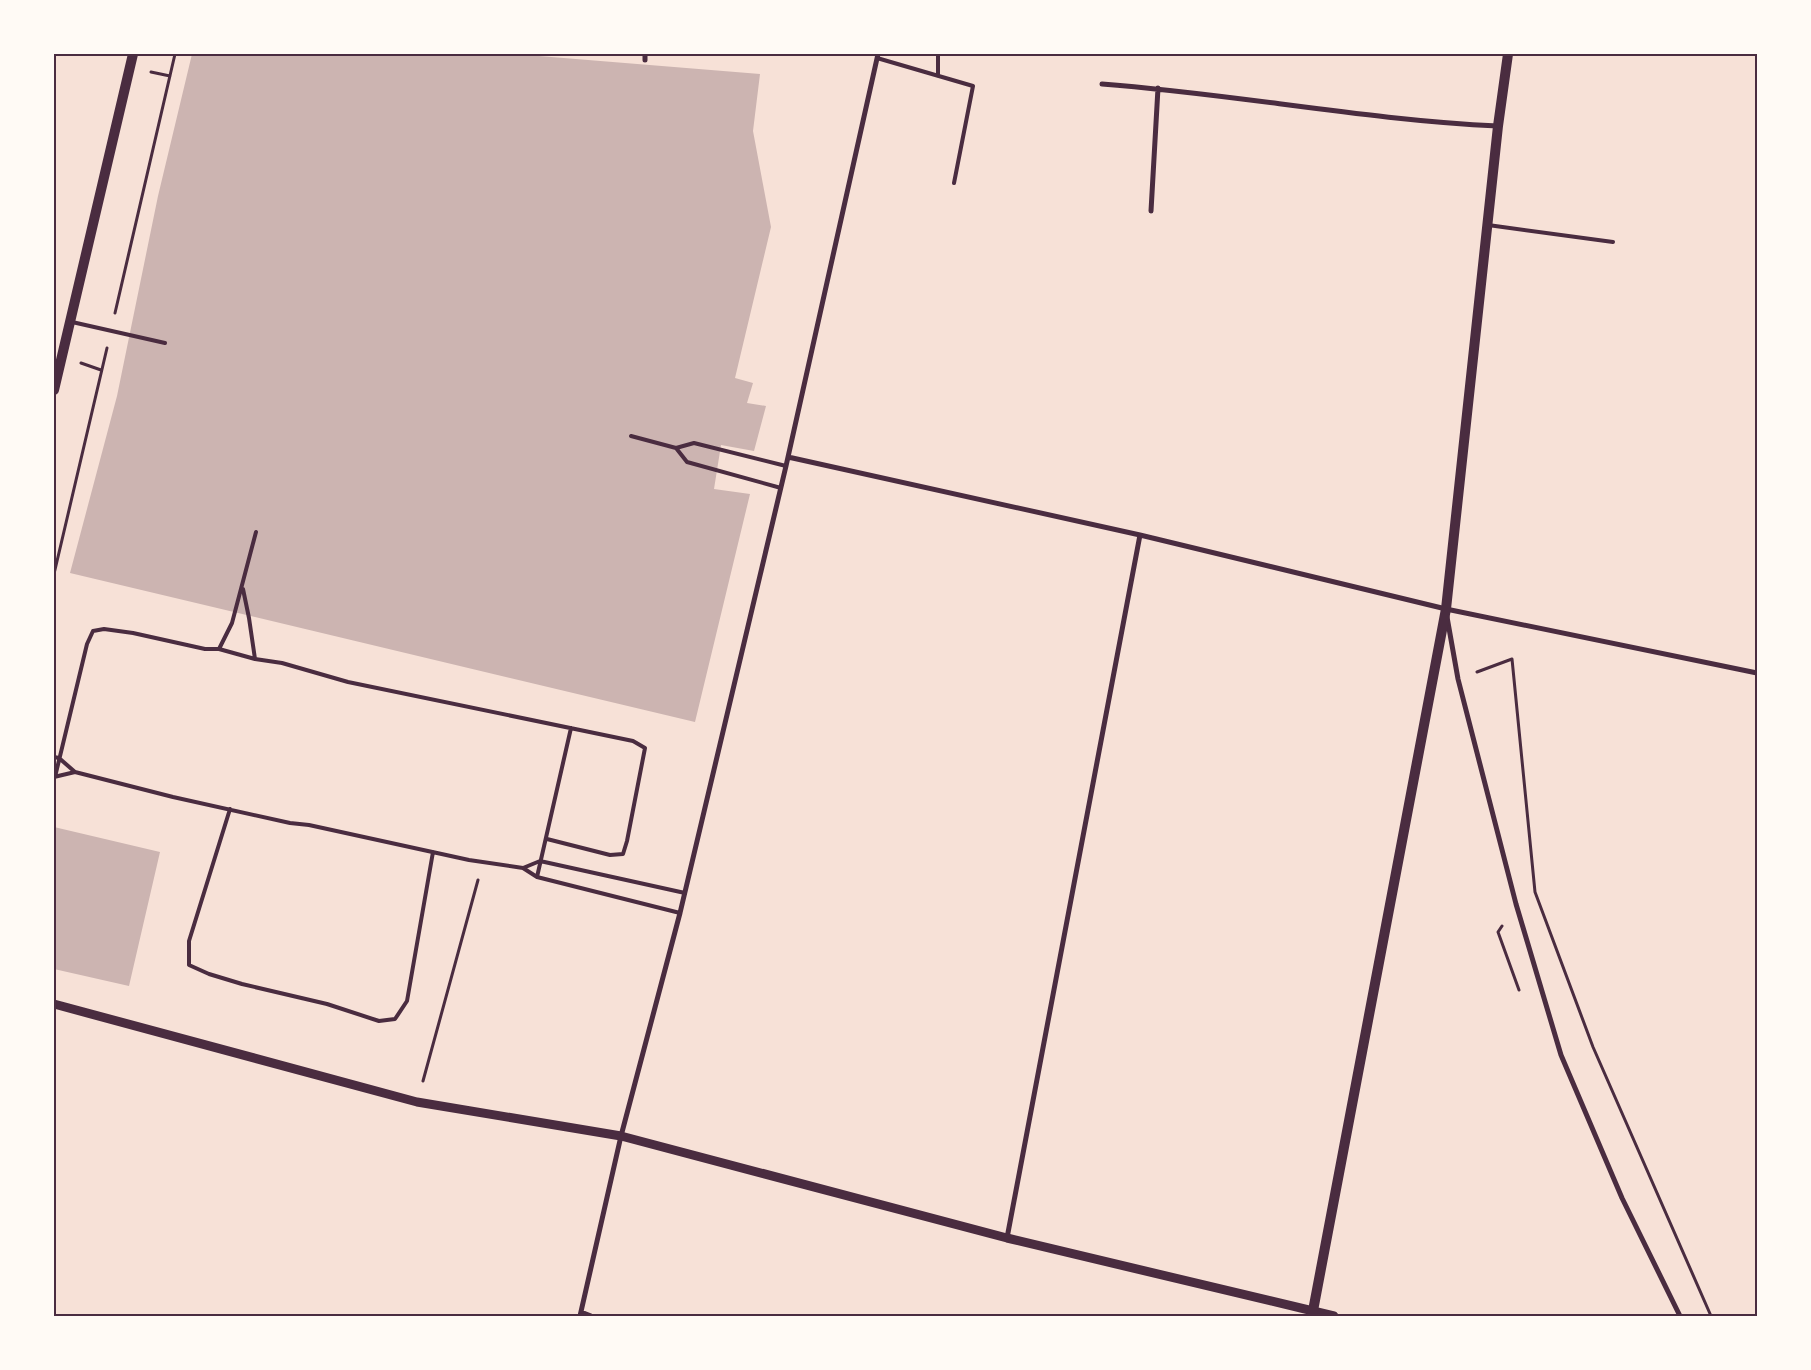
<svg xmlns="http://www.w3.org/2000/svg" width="1811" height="1370" viewBox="0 0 1811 1370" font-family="'Sofia Sans Condensed',sans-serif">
<rect width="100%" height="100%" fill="#f7e1d7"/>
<path fill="#ccb4b1" d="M192 54H487L539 56 760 74 753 131 771 227 735 378 753 383 747 403 766 406 754 451 721 445 714 489 750 494 695 722 70 573 117 396 158 196Z
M54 827 160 852 129 986 54 969Z"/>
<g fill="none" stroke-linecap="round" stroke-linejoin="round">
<path stroke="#4a2c40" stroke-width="3" d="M151 72 170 76
M115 313 175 54
M81 363 101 370
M54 574 107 348
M1477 672 1512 659 1535 892 1593 1047 1711 1316
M1502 926 1498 932 1519 990
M423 1081 478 880"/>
<path stroke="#4a2c40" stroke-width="4" d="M877 58 973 86 954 183
M938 76V54
M1488 225 1613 242
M72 322 165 343
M631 436 676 448 694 443 786 466
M676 448 687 462 781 488
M243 589 249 618 255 659
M219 649 232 623 256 532
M54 757 59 758 75 772 173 797 290 823 309 825 469 860 523 868 537 877 680 913
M54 777 75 772
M55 777 87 644 93 631 104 629 133 633 205 649H219L255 659 282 663 348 682 633 741 645 748 627 841 623 854 610 855 547 839
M230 809 189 941V965L209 974 242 984 327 1004 379 1021 395 1019 407 1001 433 852
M523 868 540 861 685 893
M537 877 571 728"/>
<path stroke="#4a2c40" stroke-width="5" d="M645 60V54
M1102 84C1235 94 1366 120 1498 126
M1151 211 1158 88
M788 457 1140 535 1446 609 1757 673
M1447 617 1458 679 1516 904 1561 1055 1622 1198 1680 1316
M1007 1238 1140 535
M581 1312 591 1316
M580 1316 621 1136 680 913 786 466 878 54"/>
<path stroke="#4a2c40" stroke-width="9" d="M54 1004 417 1102 621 1136 1007 1238 1334 1316"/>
<path stroke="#4a2c40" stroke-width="10" d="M54 390 133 54
M1312 1316 1446 609 1498 126 1508 54"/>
</g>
<rect width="1811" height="1370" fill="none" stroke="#fffaf5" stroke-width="110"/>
<rect x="55" y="55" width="1701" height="1260" fill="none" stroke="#4a2c40" stroke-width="2"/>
</svg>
